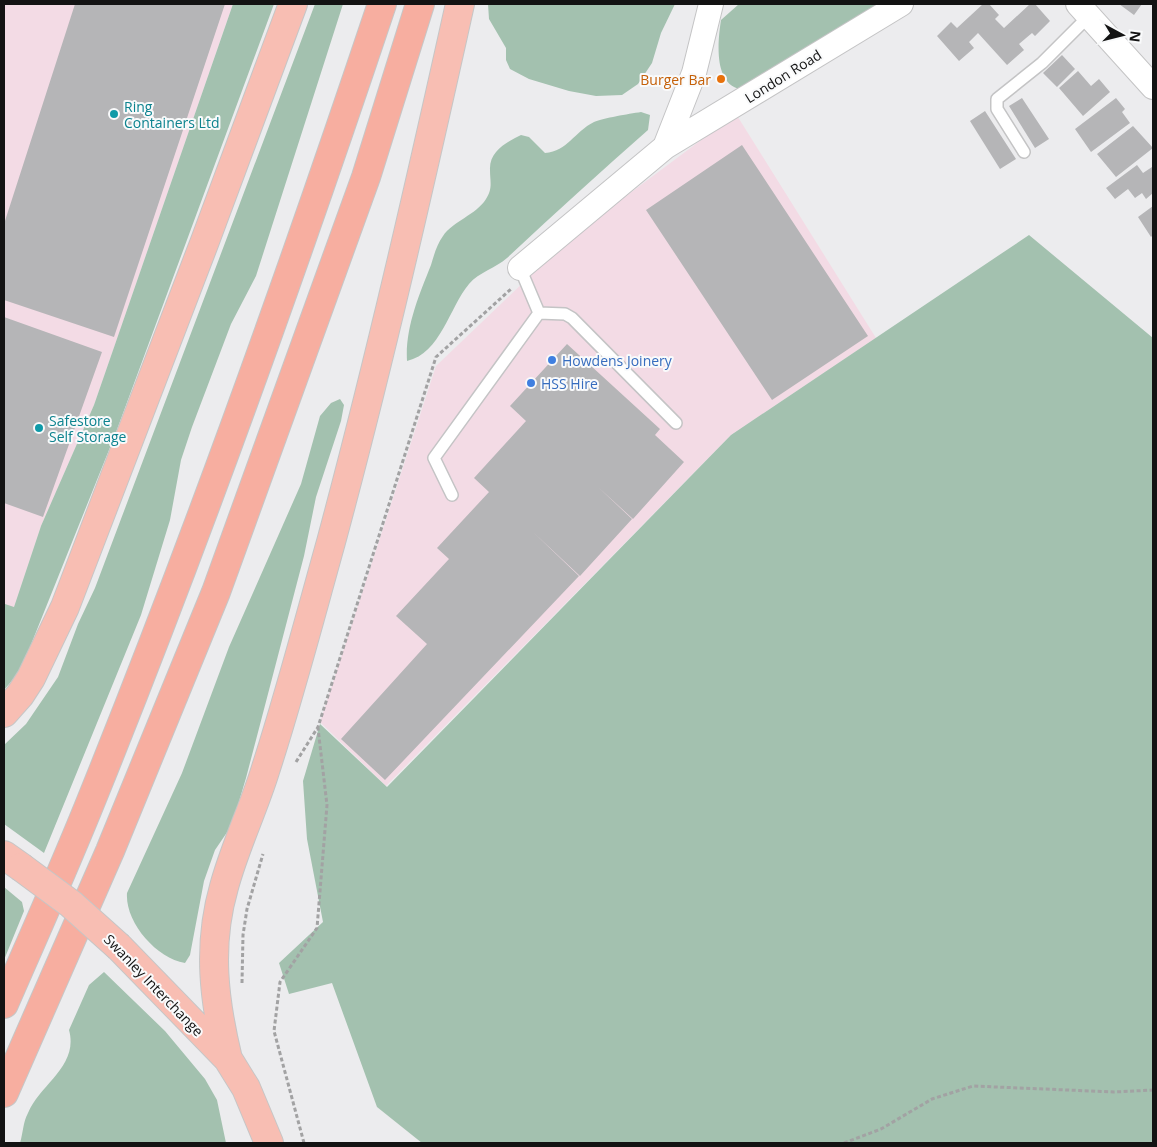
<svg xmlns="http://www.w3.org/2000/svg" width="1157" height="1147" viewBox="0 0 1157 1147" font-family="'Open Sans',sans-serif">
<rect width="100%" height="100%" fill="#ececee"/>
<path fill="#f3dbe5" d="M4 4H233L94 405 41 526 14 607H4Z
M736 114 876 338 731 435 386 786 320 722 436 366 528 278 602 214Z"/>
<path fill="#a3c1af" d="M233 4H274L115 435 30 647 16 676 4 690V607L5 604 14 607 41 526 94 405Z
M315 4H343L256 276 231 324 192 427 181 460 170 520 141 615 44 853 4 824V745L26 724 58 677 78 624 95 588Z
M488 4H675L661 33 652 63 638 84 622 95 596 96 569 91 529 79 510 69 506 60V48L489 19Z
M739 4H884L740 89C713 83 718 40 721 20Z
M641 112 650 115 648 130C600 172 553 215 507 258 496 268 479 272 469 284 449 308 441 353 407 361 405 328 419 295 431 265 434 255 437 244 443 236 453 221 476 215 486 199 493 188 490 182 490 170 489 151 507 142 521 135L529 137 545 153C568 151 574 132 594 122 604 118 628 114 641 112Z
M1029 235 1153 338V1143H422L377 1107 332 983 289 994 279 963 323 922 307 839 303 781 320 724 387 787 731 435Z
M340 399 344 405 341 421 316 497 304 556 246 778 232 825 215 850 204 881 190 955 185 963C156 958 125 922 127 893L182 773 229 647 301 484 320 416 331 403Z
M4 887 22 902 24 911 4 960Z
M104 972 165 1031 205 1079 217 1100 226 1143H20C23 1133 23 1122 28 1113 40 1084 79 1066 69 1030L89 985Z"/>
<path fill="#b5b5b7" d="M75 4H225L114 337 4 300V224Z
M983 4H989L999 15 995 19 1004 28 1030 4H1035L1050 21 1035 36 1032 33 1019 44 1024 50 1007 65 978 33 969 42 974 48 959 61 937 36 951 22 957 28Z
M1119 4H1142L1134 15Z
M1062 55 1075 69 1057 87 1043 73Z
M1078 71 1091 86 1099 79 1110 92 1083 116 1059 88Z
M1022 98 1049 139 1035 148 1009 106Z
M1116 98 1125 109 1122 112 1130 123 1091 152 1075 129Z
M985 111 1016 159 1000 169 970 121Z
M1133 126 1153 148 1116 177 1097 154Z
M742 145 868 336 772 400 646 210Z
M1137 165 1143 173 1152 167 1153 169V193L1146 199 1142 193 1135 198 1128 189 1115 199 1106 188Z
M1153 206V235L1151 237 1138 217Z
M4 317 102 352 43 517 4 503Z
M567 344 660 429 655 435 684 462 633 519 598 487 632 519 580 576 533 532 579 576 385 780 341 739 427 644 396 616 449 559 437 548 489 492 474 478 526 421 510 406Z"/>
<g fill="none" stroke-linecap="round" stroke-linejoin="round">
<defs>
<path id="service" d="M1024 152 997 109V99L1042 63 1089 16
M539 313 565 314 572 318 676 423
M452 495 434 458 539 313 520 268"/>
<path id="minor" d="M1078 4 1153 87
M665 147 694 73 711 4
M520 268 665 147 901 4"/>
<path id="trunk" d="M4 713 20 695 31 678 65 607 205 241 293 4
M4 855 21 867
M119 947 228 1059 246 1088 269 1143
M228 1059C214 1001 207 946 224 887 235 846 254 808 266 768 290 694 310 617 331 542 379 364 420 184 460 4"/>
<path id="motorway" d="M4 1004C34 935 65 866 93 796 198 536 293 270 382 4
M4 1093 110 851 216 592 366 177 420 4"/>
</defs>
<use href="#service" stroke="#c4c4c5" stroke-width="14"/>
<use href="#minor" stroke="#c4c4c5" stroke-width="26"/>
<use href="#trunk" stroke="#c6c6c6" stroke-width="30"/>
<use href="#motorway" stroke="#c6c6c6" stroke-width="30"/>
<path stroke="#a2a2a3" stroke-width="3" stroke-dasharray="4 2.5" stroke-linecap="butt" d="M296 762 318 727 436 357 511 289
M242 983 243 935 247 909 263 854
M304 1143 274 1031 280 982 317 928 327 805 318 728
M844 1143 881 1129 932 1099 973 1086 1114 1092 1153 1090"/>
<use href="#service" stroke="#fff" stroke-width="11"/>
<use href="#minor" stroke="#fff" stroke-width="24"/>
<use href="#trunk" stroke="#f8beb3" stroke-width="28"/>
<use href="#motorway" stroke="#f7aea0" stroke-width="28"/>
<defs>
<path id="trunk-bridge" d="M21 867 71 904 119 947"/>
</defs>
<use href="#trunk-bridge" stroke="#c6c6c6" stroke-width="30" stroke-linecap="butt"/>
<use href="#trunk-bridge" stroke="#f8beb3" stroke-width="28"/>
</g>
<circle fill="#e8710a" stroke="#f9fafb" stroke-width="2" cx="721" cy="79" r="5"/>
<g fill="#0f9aa8" stroke="#f9fafb" stroke-width="2">
<circle cx="114" cy="114" r="5"/>
<circle cx="39" cy="428" r="5"/>
</g>
<g fill="#3f7fe0" stroke="#f9fafb" stroke-width="2">
<circle cx="552" cy="360" r="5"/>
<circle cx="531" cy="383" r="5"/>
</g>
<g text-anchor="middle" dominant-baseline="central" stroke-width="4" stroke-linejoin="round" paint-order="stroke">
<g font-size="14" fill="#131313" stroke="#f9fafb">
<text transform="translate(783 76) rotate(-32)">London Road</text>
<text transform="translate(154 985) rotate(46)">Swanley Interchange</text>
</g>
<g font-size="14" fill="#c56008" stroke="#f9fafb" text-anchor="end">
<text x="711" y="79">Burger Bar</text>
</g>
<g font-size="14" fill="#0d838f" stroke="#f9fafb" text-anchor="start">
<text x="124" y="106">Ring<tspan x="124" dy="16">Containers Ltd</tspan></text>
<text x="49" y="420">Safestore<tspan x="49" dy="16">Self Storage</tspan></text>
</g>
<g font-size="14" fill="#366cbe" stroke="#f9fafb" text-anchor="start">
<text x="562" y="360">Howdens Joinery</text>
<text x="541" y="383">HSS Hire</text>
</g>
</g>
<rect width="1157" height="1147" fill="none" stroke="#131313" stroke-width="10"/>
<g transform="translate(1122 35) rotate(97)" stroke="#f9fafb" stroke-width="4" paint-order="stroke">
<path d="M0-4L9 19L0 12L-9 19Z" fill="#131313"/>
<text y="-8" font-size="14" font-weight="bold" text-anchor="middle" fill="#131313">N</text>
</g>
</svg>
